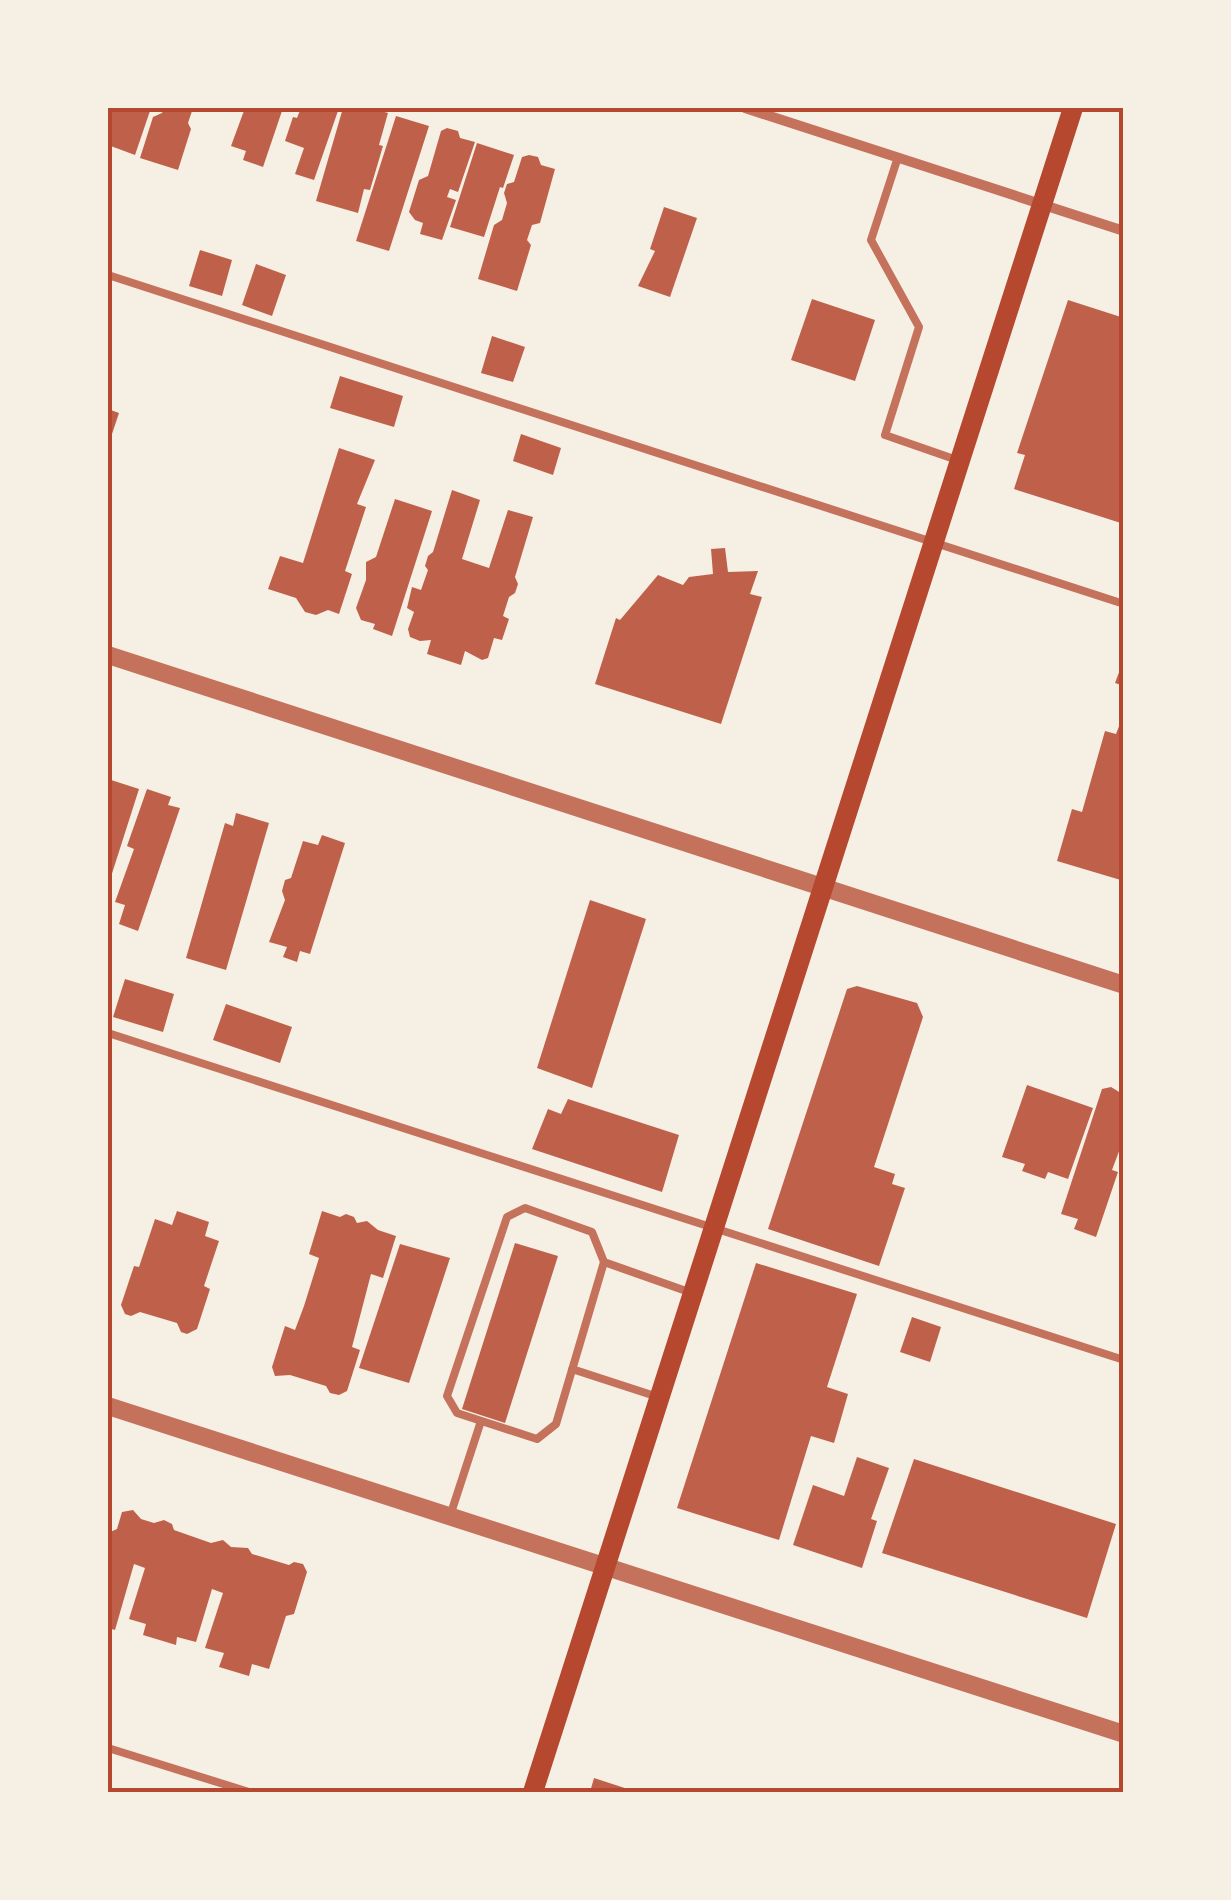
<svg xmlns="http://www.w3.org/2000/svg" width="1231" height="1900" viewBox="0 0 1231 1900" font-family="Signika,sans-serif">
<rect width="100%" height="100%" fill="#f6efe4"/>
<path fill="#bf614a" d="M112 108H151L135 155 108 145V121Z
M164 108H193L188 123 191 129 178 170 140 158 153 117 162 113Z
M245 108H283L263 167 243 160 246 151 231 146Z
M301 108H339L314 180 295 174 304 148 285 141 293 117 297 118Z
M343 108H372L388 113 379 145 383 146 370 190 364 189 358 213 316 201Z
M396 116 429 126 389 251 356 241Z
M447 128 458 131 460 138 475 142 458 192 450 189 447 197 456 200 442 240 420 234 423 223 415 220 409 212 419 180 428 176 441 131Z
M477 143 514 155 503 188 500 187 484 237 450 227Z
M529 155 538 157 541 165 555 169 540 223 532 225 527 240 531 245 517 291 478 279 494 225 502 220 507 203 504 193 507 184 514 182 522 157Z
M664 207 697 218 670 297 638 286 655 251 650 249Z
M200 250 232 260 222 296 189 286Z
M256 264 286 275 272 316 242 305Z
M812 299 875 320 855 381 791 360Z
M1068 300 1124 318V524L1014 489 1025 455 1017 453Z
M492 336 525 347 513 382 481 373Z
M340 376 403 396 394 427 330 408Z
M108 409 119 413 108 446Z
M521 434 561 448 553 475 513 461Z
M339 448 375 460 357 504 366 507 345 571 352 574 339 614 328 610 316 615 305 612 296 598 268 589 280 556 303 563Z
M452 490 480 500 462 559 489 568 508 510 533 517 515 577 518 584 515 593 509 597 503 616 509 619 502 640 494 638 488 658 482 660 465 651 461 665 427 654 431 640 420 641 410 637 408 629 414 612 407 608 412 587 421 590 428 570 425 566 428 556 433 552Z
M395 499 432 511 392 636 373 629 375 624 361 620 356 608 366 580V562L376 557Z
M725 548 728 572 758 571 750 594 762 597 721 724 595 684 616 618 620 620 658 575 683 585 689 577 713 574 711 549Z
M1124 659V686L1115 683Z
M1121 721 1124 722V881L1057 861 1072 809 1082 812 1105 731 1116 734Z
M108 779 139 789 108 886Z
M147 789 171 797 168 805 180 808 138 931 119 924 125 905 115 902 134 849 127 846Z
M236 813 269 823 226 970 186 958 225 823 233 826Z
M322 835 345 843 310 954 300 951 297 962 283 957 287 947 269 942 285 900 282 891 285 880 291 878 303 841 318 845Z
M590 900 646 919 592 1088 537 1068Z
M125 979 174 994 163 1032 113 1017Z
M857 986 917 1003 923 1017 874 1167 895 1174 892 1184 905 1188 879 1266 768 1229 847 989Z
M226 1004 292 1027 280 1063 213 1040Z
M1027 1085 1093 1108 1068 1179 1048 1172 1045 1179 1022 1171 1025 1164 1002 1157Z
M1111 1087 1124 1095V1138L1112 1170 1118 1172 1096 1237 1074 1229 1078 1219 1061 1214 1102 1089Z
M568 1099 679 1135 662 1192 532 1149 548 1109 561 1114Z
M177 1211 209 1222 205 1236 219 1241 204 1286 210 1289 197 1329 187 1334 181 1332 177 1323 140 1312 131 1316 125 1314 121 1305 134 1266 139 1267 155 1219 172 1225Z
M322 1211 340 1217 346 1214 354 1217 357 1223 367 1221 378 1230 396 1236 383 1278 371 1274 352 1347 360 1350 347 1391 339 1395 330 1393 326 1386 290 1375 275 1376 272 1367 285 1326 295 1330 304 1306 319 1258 309 1254Z
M515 1243 558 1256 505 1423 462 1409Z
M400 1244 450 1258 409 1383 359 1368Z
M756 1263 857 1294 827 1387 848 1394 834 1443 811 1436 779 1540 677 1508Z
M912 1317 941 1327 930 1362 900 1352Z
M857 1457 889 1468 871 1519 877 1521 862 1568 793 1545 813 1485 844 1496Z
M914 1459 1116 1524 1087 1618 882 1553Z
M133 1510 141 1519 154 1523 164 1520 172 1524 174 1530 211 1543 223 1540 231 1547 248 1548 252 1554 289 1565 294 1562 303 1564 307 1572 294 1614 286 1616 269 1669 252 1664 249 1676 219 1667 224 1653 205 1648 223 1593 212 1589 196 1642 177 1637 176 1645 143 1635 146 1624 129 1619 145 1568 134 1564 115 1630 108 1628V1533L117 1529 122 1512Z
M594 1778 637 1792H590Z"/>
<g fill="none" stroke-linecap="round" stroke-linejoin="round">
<path stroke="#c5725c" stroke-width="8" d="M898 157 871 240 919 327 885 435 957 460
M108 275 1124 604
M108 1033 1124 1360
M604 1262 556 1424 537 1439 457 1413 447 1396 507 1217 525 1208 592 1232 604 1262 689 1292
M572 1369 658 1397
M450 1516 481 1421
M108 1748 249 1792"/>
<path stroke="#c5725c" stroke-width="10" d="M745 108 1124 231"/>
<path stroke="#c5725c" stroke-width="18" d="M108 655 1124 985
M108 1406 1124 1734"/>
<path stroke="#b5482f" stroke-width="20" d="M533 1792 1073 108"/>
</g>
<rect width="1231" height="1900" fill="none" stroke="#f6efe4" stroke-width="220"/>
<rect x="110" y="110" width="1011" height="1680" fill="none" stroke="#b5482f" stroke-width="4"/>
</svg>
